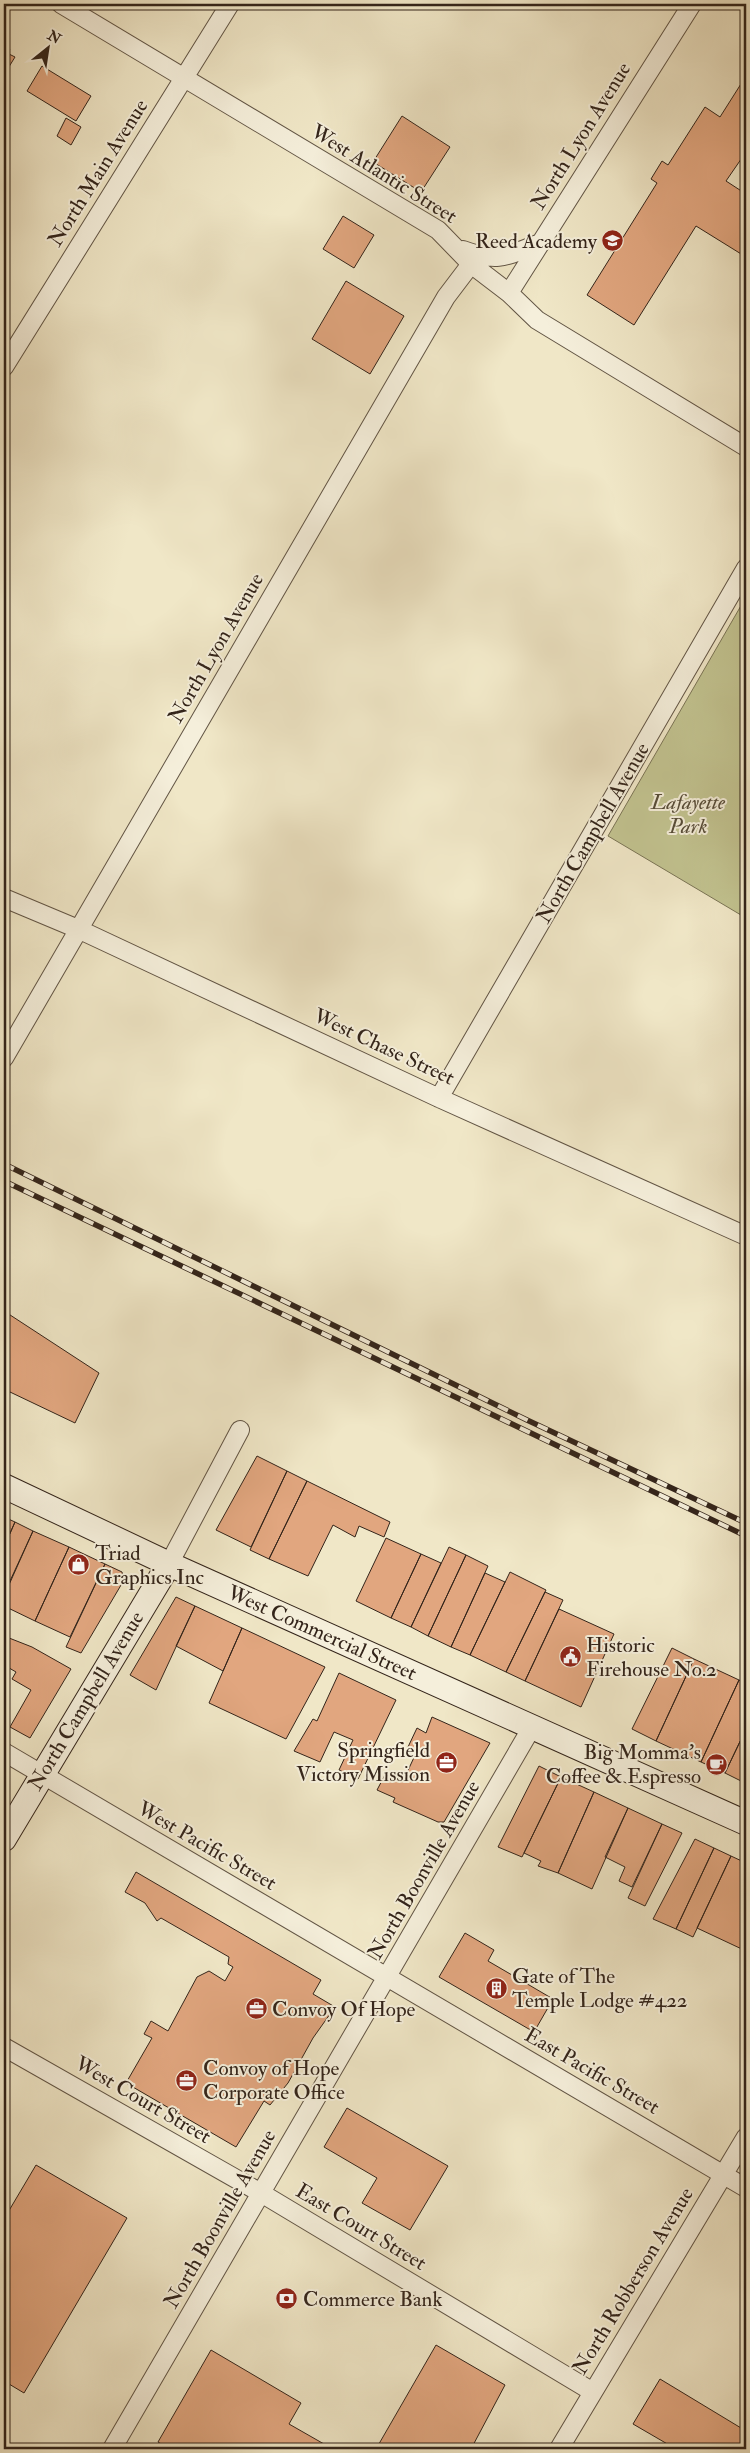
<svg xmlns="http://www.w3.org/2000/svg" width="750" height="2453" viewBox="0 0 750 2453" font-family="'IM FELL Double Pica',serif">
<rect width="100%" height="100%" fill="#f0e7c7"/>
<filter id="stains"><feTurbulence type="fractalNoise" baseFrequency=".004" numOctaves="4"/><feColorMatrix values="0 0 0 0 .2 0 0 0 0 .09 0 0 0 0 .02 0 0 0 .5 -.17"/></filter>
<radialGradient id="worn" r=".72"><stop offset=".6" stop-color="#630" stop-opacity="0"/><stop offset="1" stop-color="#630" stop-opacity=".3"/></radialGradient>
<path fill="#c2c390" stroke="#7a7455" d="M746 597V918L608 836Z"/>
<path fill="#e1a67f" stroke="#33241a" d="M4 45 10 49 7 53 15 57 7 70 4 68Z
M42 66 91 96 76 121 27 91Z
M746 76V152L726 181 746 194V257L696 226 634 325 587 295 657 183 651 179 662 161 668 165 705 107 720 117Z
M402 116 450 147 421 192 373 162Z
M66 118 81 127 71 145 57 136Z
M343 216 374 235 354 268 323 249Z
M346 281 404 316 370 374 312 339Z
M4 1311 99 1373 75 1423 10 1392 4 1404Z
M257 1456 287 1471 251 1547 216 1530Z
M287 1471 307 1481 269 1559 250 1550Z
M307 1481 390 1522 384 1537 359 1526 355 1537 333 1525 308 1576 269 1559Z
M4 1517 15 1522 4 1547Z
M15 1522 33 1531 4 1594V1547Z
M33 1531 69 1547 35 1621 4 1606V1596Z
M386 1538 421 1554 391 1618 356 1601Z
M69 1547 105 1564 70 1637 35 1621Z
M449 1547 466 1555 428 1636 411 1627Z
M421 1554 441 1563 411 1627 391 1618Z
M466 1555 488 1566 451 1647 428 1636Z
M105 1564 122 1572 124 1580 81 1653 66 1647Z
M510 1572 546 1590 506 1672 470 1655Z
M485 1573 505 1582 470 1655 451 1647Z
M545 1592 563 1600 525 1681 506 1672Z
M176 1597 195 1606 156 1690 130 1675Z
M195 1606 242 1628 223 1671 176 1646Z
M559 1609 614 1634 581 1707 525 1681Z
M242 1628 325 1667 286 1739 209 1703Z
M4 1636 32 1647 71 1669 30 1738 10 1727 31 1690 12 1679 16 1672 4 1665Z
M672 1648 694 1659 656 1741 632 1729Z
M694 1659 739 1680 701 1762 656 1741Z
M339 1673 396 1700 358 1779 339 1770 353 1740 334 1732 320 1762 294 1751 313 1719 317 1721Z
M739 1680 746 1683V1729L725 1773 701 1762Z
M432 1717 490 1743 444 1822H438L393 1802 395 1798 377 1790 386 1773 403 1781 417 1751 408 1747 417 1728 426 1733Z
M746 1729V1779L745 1783 725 1773Z
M539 1766 561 1777 522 1857 498 1847Z
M561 1777 594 1792 558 1873 538 1866 541 1861 524 1853Z
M594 1792 628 1808 592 1889 558 1873Z
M628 1808 662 1824 632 1887 619 1881 625 1867 605 1857Z
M662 1824 682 1833 645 1906 628 1898Z
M695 1839 714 1848 676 1929 653 1919Z
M714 1848 731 1856 693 1937 676 1929Z
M731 1856 746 1863V1951L697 1928Z
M136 1872 321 1980 313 1994 335 2007 313 2038 288 2083 270 2105 264 2101 236 2147 126 2083 152 2038 144 2034 151 2021 168 2031 197 1977 209 1971 225 1981 233 1967 228 1964 229 1957 161 1918 157 1921 145 1903 125 1892Z
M465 1933 494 1950 488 1961 553 1999 534 2032 439 1977Z
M347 2108 448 2166 410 2230 362 2203 377 2178 324 2147Z
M36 2165 127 2218 24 2393 4 2381V2219Z
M436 2345 505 2385 471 2449H376Z
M211 2350 301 2403 289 2424 324 2444 321 2449H170L158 2442Z
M660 2379 746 2431V2449H676L633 2424Z"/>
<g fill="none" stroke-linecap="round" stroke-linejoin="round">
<defs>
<path id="street" d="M61 4 438 230 471 264 509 293 537 320 746 447
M463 250C498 263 507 256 540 243
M509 293 692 4
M4 367 230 4
M4 898 78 929 439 1098 746 1236
M4 1058 446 297 471 264
M439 1098 746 568
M169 1564 240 1430
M4 1752 746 2188
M4 2047 261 2193 593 2392
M112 2449 532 1727
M559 2449 746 2137"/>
<path id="secondary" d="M4 1486 169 1564 746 1823
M4 1839 169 1564"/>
</defs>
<use href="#street" stroke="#625545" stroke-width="20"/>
<use href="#secondary" stroke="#33241a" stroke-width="26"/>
<use href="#street" stroke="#f5efdb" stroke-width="18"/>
<use href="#secondary" stroke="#f5efdb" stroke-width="24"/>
<defs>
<path id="rail" d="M4 1164 527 1420 746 1523
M4 1181 746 1536"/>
</defs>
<use href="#rail" stroke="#33241a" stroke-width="5.5"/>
<use href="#rail" stroke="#f5efdb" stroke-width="4" stroke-dasharray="11" stroke-linecap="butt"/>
</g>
<defs>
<symbol id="school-disc" viewBox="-11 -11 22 22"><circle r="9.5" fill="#8f2418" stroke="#f5efdb"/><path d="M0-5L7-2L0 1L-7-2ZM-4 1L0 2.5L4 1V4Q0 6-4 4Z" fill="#fff"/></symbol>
<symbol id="shop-disc" viewBox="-11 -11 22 22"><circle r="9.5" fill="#8f2418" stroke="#f5efdb"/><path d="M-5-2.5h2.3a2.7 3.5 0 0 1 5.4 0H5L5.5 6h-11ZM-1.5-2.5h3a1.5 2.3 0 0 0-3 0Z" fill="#fff"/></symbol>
<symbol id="civic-disc" viewBox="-11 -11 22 22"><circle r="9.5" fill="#8f2418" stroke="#f5efdb"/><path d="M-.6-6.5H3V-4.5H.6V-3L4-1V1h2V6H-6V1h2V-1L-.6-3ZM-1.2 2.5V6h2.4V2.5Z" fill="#fff"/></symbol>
<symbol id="office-disc" viewBox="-11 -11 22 22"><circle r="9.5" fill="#8f2418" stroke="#f5efdb"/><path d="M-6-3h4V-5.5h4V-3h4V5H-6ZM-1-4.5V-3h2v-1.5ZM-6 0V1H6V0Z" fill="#fff"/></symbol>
<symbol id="cafe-disc" viewBox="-11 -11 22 22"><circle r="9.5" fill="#8f2418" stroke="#f5efdb"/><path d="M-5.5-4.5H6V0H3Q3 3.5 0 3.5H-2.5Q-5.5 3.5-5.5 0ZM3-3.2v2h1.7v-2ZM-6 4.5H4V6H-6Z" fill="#fff"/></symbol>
<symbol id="building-disc" viewBox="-11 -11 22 22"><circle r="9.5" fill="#8f2418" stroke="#f5efdb"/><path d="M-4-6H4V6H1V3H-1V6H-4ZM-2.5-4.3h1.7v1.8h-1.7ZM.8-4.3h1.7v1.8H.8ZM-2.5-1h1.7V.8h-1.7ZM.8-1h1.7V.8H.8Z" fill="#fff"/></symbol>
<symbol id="bank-disc" viewBox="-11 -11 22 22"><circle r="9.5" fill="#8f2418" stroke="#f5efdb"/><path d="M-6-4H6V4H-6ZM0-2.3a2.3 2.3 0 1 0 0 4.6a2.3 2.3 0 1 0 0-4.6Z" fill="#fff"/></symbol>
</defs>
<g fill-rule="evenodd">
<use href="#school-disc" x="600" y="228" width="25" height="25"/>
<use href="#shop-disc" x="66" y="1552" width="25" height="25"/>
<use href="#civic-disc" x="558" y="1644" width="25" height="25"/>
<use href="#office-disc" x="434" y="1750" width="25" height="25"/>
<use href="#cafe-disc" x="704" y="1752" width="25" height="25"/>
<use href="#building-disc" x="484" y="1976" width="25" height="25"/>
<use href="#office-disc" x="244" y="1996" width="25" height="25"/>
<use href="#office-disc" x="174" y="2068" width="25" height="25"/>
<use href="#bank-disc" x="274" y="2286" width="25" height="25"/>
</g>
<g text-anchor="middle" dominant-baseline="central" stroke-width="4" stroke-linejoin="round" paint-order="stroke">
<g font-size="21" fill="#33241a" stroke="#f5efdb">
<text transform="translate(581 136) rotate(-58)">North Lyon Avenue</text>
<text transform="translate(98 173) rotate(-58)">North Main Avenue</text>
<text transform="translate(384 174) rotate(32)">West Atlantic Street</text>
<text transform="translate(216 648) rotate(-60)">North Lyon Avenue</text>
<text transform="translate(593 833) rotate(-60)">North Campbell Avenue</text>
<text transform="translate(384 1047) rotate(25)">West Chase Street</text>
<text transform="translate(322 1633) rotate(24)">West Commercial Street</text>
<text transform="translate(86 1701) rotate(-59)">North Campbell Avenue</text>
<text transform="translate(207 1846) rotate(30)">West Pacific Street</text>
<text transform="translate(424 1870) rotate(-60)">North Boonville Avenue</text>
<text transform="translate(592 2071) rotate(30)">East Pacific Street</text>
<text transform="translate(143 2100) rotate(30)">West Court Street</text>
<text transform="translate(220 2219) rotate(-60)">North Boonville Avenue</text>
<text transform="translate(361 2227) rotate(31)">East Court Street</text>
<text transform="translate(633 2281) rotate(-59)">North Robberson Avenue</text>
</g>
<g font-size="21" fill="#33241a" stroke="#f5efdb" text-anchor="start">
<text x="597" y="241" text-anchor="end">Reed Academy</text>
<text x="95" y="1553">Triad<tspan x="95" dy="24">Graphics Inc</tspan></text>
<text x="586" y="1645">Historic<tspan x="586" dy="24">Firehouse No.2</tspan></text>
<text x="430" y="1750" text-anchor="end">Springfield<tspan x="430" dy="24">Victory Mission</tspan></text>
<text x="701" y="1752" text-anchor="end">Big Momma's<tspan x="701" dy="24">Coffee &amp; Espresso</tspan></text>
<text x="512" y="1976">Gate of The<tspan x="512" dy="24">Temple Lodge #422</tspan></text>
<text x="272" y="2009">Convoy Of Hope</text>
<text x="203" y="2068">Convoy of Hope<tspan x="203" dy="24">Corporate Office</tspan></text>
<text x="303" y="2299">Commerce Bank</text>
</g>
<g font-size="21" font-style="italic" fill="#574c38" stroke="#f5efdb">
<text x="688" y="802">Lafayette<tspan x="688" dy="24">Park</tspan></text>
</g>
</g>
<rect width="750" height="2453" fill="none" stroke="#f0e7c7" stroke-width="20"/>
<rect x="5" y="5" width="740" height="2443" fill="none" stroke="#33241a" stroke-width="2.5"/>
<rect x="10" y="10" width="730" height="2433" fill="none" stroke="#33241a"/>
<g transform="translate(48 48) rotate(30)" stroke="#f5efdb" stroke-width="4" paint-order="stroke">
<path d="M0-4L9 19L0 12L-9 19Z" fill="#33241a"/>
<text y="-8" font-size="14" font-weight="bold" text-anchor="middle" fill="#33241a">N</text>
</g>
<rect width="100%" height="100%" filter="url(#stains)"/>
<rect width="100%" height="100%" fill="url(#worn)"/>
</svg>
